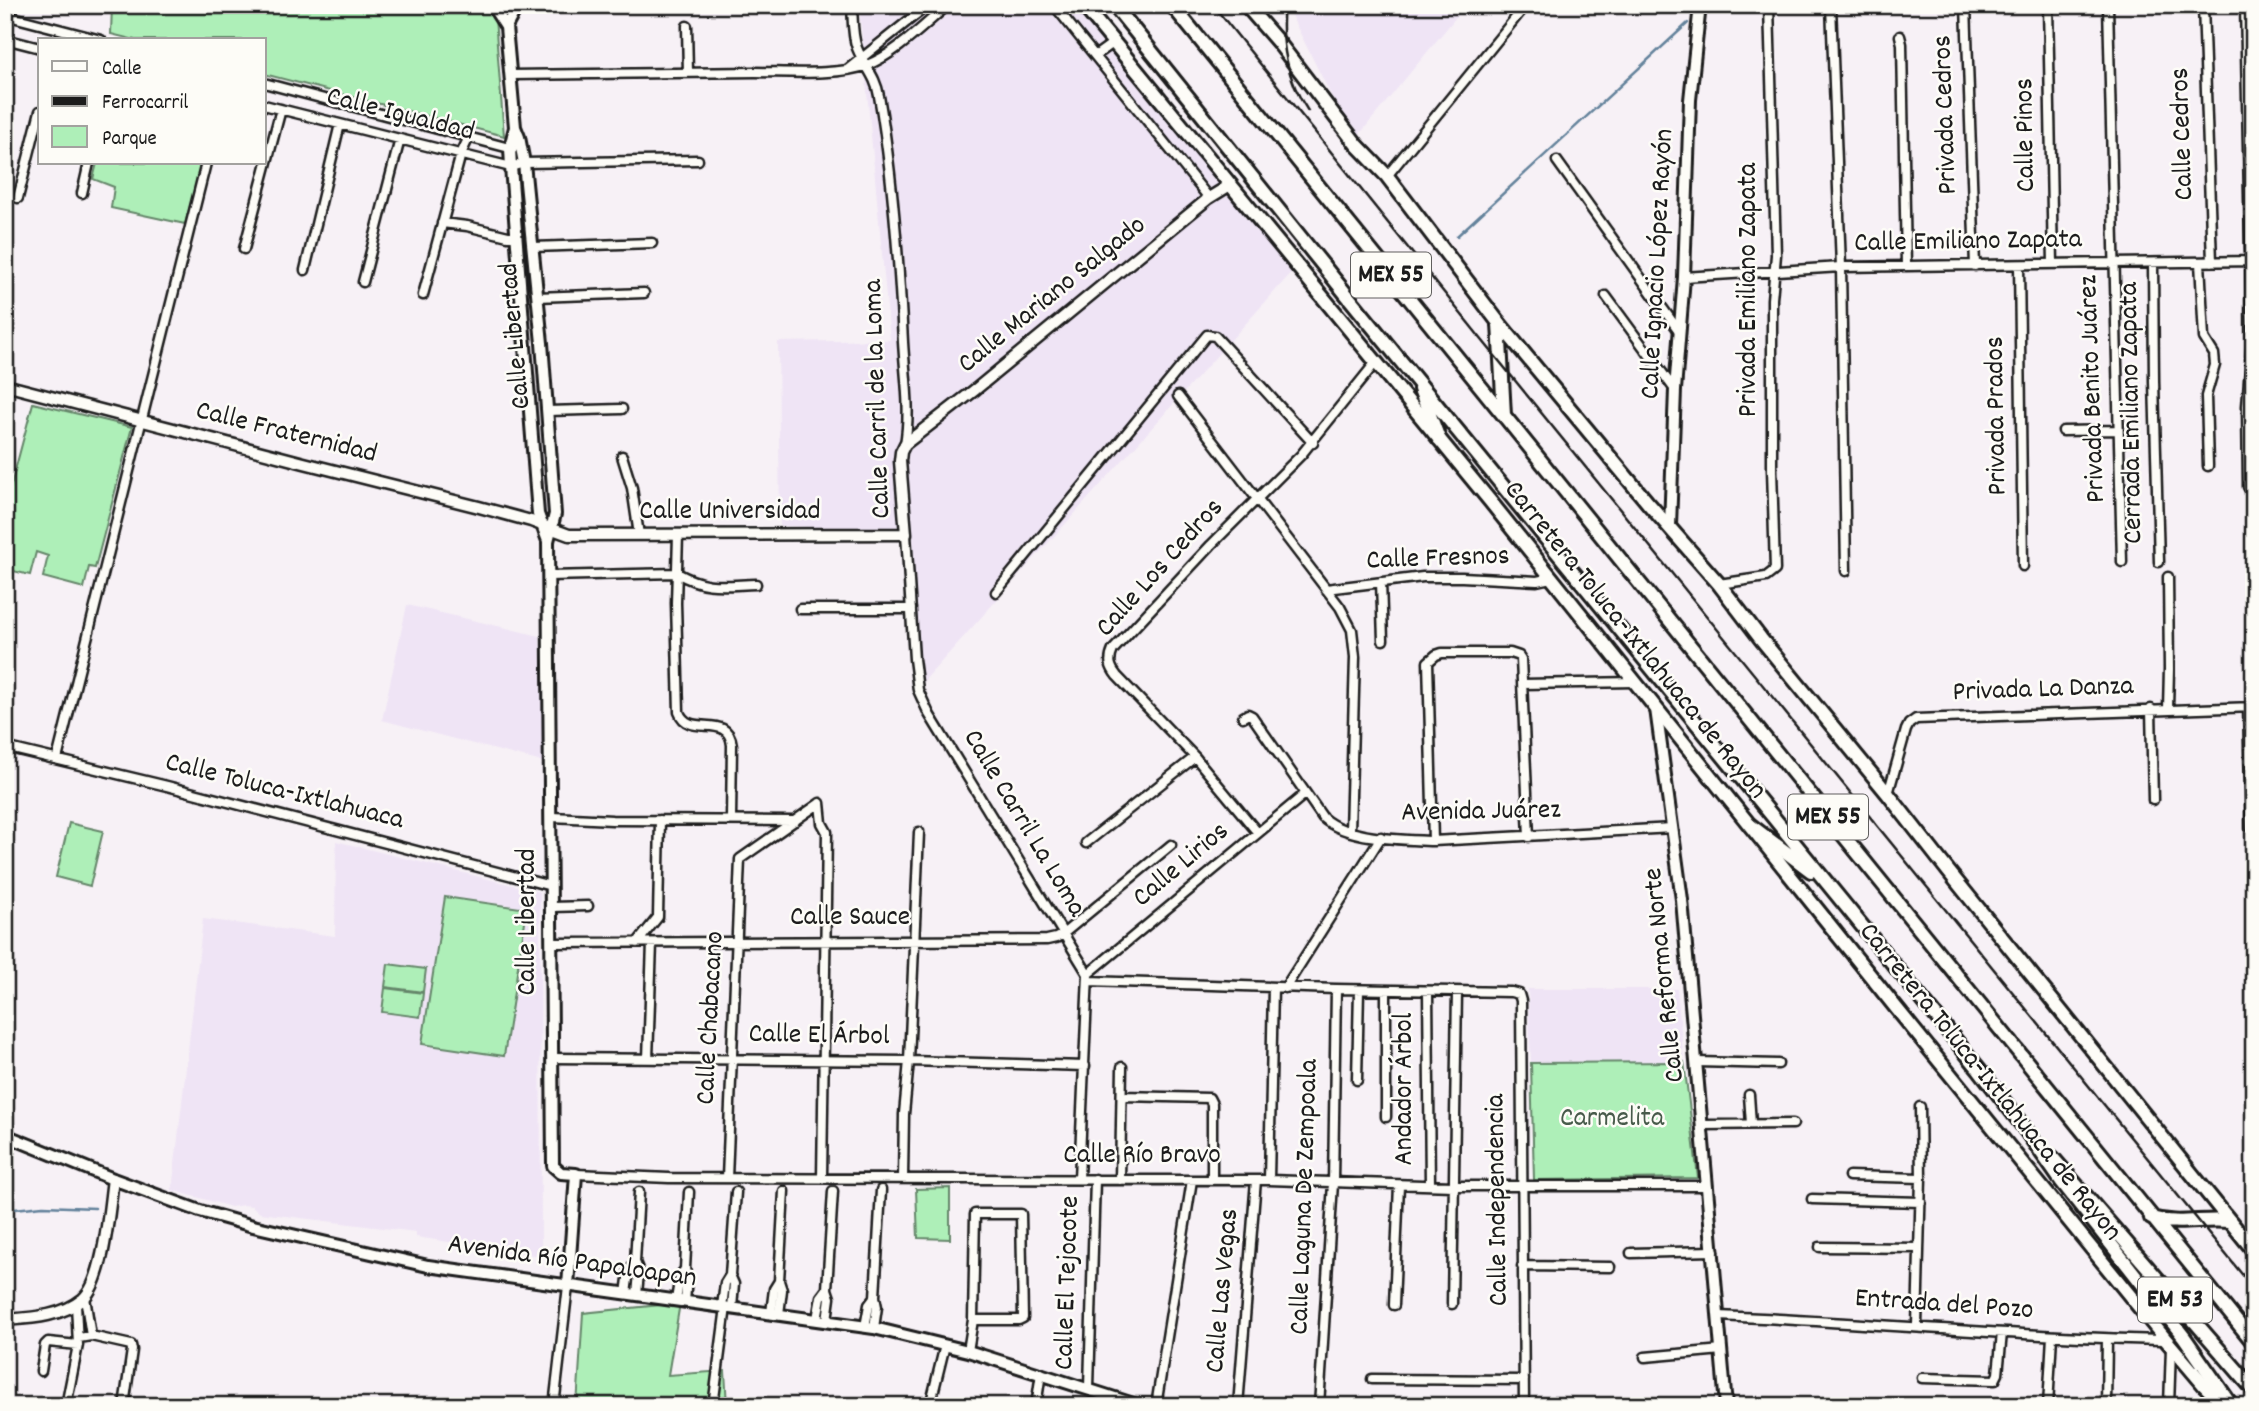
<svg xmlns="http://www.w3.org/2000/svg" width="2259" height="1411" viewBox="0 0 2259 1411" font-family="Dekko,sans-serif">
<rect width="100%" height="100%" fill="#f7f1f6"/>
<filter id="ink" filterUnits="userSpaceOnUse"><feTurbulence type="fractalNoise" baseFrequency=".0143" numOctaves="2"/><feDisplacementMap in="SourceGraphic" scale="14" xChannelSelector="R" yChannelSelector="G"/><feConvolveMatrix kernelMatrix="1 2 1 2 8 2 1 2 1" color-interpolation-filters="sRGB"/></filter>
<g filter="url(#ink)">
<path fill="#efe4f5" d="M859 5H1077L1293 271 914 692 913 530 780 526 778 342 890 340Z
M1286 5H1466L1354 141Z
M407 605 540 636 546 763 382 720Z
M336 841 540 892 541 1256 416 1237V1232L260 1213 252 1206 243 1205 231 1207 172 1190 203 919 335 936Z
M1528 989H1677L1684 1062 1531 1063Z"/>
<path fill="#aeefb8" stroke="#65866a" stroke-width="2" d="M112 5H494L504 136 264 74V40H135L111 34Z
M97 163H202L185 224 111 208 114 187 93 179Z
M33 403 132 427 95 568 89 567 84 588 43 577 48 556 36 552 30 575 5 569V508Z
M69 823 103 831 90 886 56 877Z
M445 897 527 909 504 1056 422 1044Z
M388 964 426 969 423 992 385 987Z
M385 988 423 993 420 1017 382 1012Z
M1684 1062 1698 1178 1534 1180 1531 1063Z
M950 1188V1239L918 1238 916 1189Z
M680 1303 668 1375 725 1371 727 1406H577L583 1313Z"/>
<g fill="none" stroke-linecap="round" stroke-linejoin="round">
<path stroke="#63829b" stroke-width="2.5" d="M1457 236 1688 23
M5 1210 43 1206 95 1208"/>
<defs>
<path id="minor" d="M852 5C853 19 852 35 857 48 864 66 876 76 879 96 893 176 899 261 903 342 905 377 911 409 905 444
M1054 5 1209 198
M1831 5 1841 267 1846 571
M1966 5 1975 266
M2048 5 2053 264
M2108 5 2122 562
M2203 5 2212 262
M2245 5 2252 341 2247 406 2248 487
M515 6 601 7
M5 15 101 40
M687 26 688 73
M1900 36 1902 44 1906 266
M5 39 40 48
M1095 56 1113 43
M848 69 928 5
M511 75C592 74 674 73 755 72 786 72 839 76 867 65 895 55 925 24 948 5
M264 83 513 149
M264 105 511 167 524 163 698 160
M1557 161 1679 331
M1387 176 1526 5
M82 193 89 163
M18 198 40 111
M442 223 467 226 508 236H517
M533 247 652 243
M244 249 281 109
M2200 262 2204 338 2214 354 2215 365 2206 396 2208 466
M2153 264 2154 381 2159 562
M2019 265 2023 566
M305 270 340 124
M1684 277 1841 267 2254 261
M363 282 400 139
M423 295 461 154 469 137
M1606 296 1675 390
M537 297 644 293
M1178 396 1340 607 1352 630 1355 657 1350 831
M547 411 622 409
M2063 431 2118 430
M622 456 632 488 639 535
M906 534 914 659 918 690 929 714 1088 974 1079 1179
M678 535 676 603 679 712C689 739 728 711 732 745L731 820
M548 576 677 573C707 590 724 585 756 584
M2168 577 2169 669 2168 709
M1381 582 1383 640
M1719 584 1766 577 1775 570 1772 469V299L1776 255 1769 5
M1326 589 1423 577H1462L1537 581 1551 578
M996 592 1207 335 1215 336 1313 443
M800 609H911
M1523 684 1635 682
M2248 707 2251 828
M2151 709 2153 800
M1243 717 1248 714 1252 716 1323 818C1346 839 1402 840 1433 841L1673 828
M5 747 167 786 551 886
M57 759 206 163
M1888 794 1906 730 1909 724 1916 719 2254 707
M820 803 822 823 827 832 822 1178
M552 817 612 820 795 821
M1258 833 1195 757 1117 676C1110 667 1108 661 1113 650L1211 545 1301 455 1376 362
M1433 841 1428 662 1436 655 1442 653H1510L1519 656 1521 659 1529 837
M1086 843 1195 757
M552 907 588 906
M552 943 1047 940 1056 938 1063 934 1171 845
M637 943 658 917 660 820
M2254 961V1014
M1088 974 1305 794
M1088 981 1336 989 1511 992 1519 994 1521 1001 1524 1406
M1285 988 1381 837
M1428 992 1430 1185
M552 1058 909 1061 1085 1066
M648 1059 652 943
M1697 1062 1778 1064
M1357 1080 1359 990
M1749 1095 1751 1124
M1122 1096 1209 1098 1212 1104V1180
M1386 1117V991
M1703 1125 1793 1124
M576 1174 669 1178 1269 1180 1453 1186H1707
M1849 1176 1921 1178
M727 1178 740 859 820 803
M903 1179 904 1114 909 1061 919 832
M1120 1180 1122 1067
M1269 1180 1273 987
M1812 1199 1921 1202
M1820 1247 1919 1248
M1631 1253 1714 1251
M1522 1266 1610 1267
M730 1275 734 1284 732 1308
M626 1294 629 1271 635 1262
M637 1295 639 1272 635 1262 639 1192
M85 1297 91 1336
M676 1300 680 1276 685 1269
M685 1302 687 1277 685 1269 689 1192
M1452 1304 1457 992
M1394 1305 1399 1185
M722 1307 725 1283 730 1275 736 1192
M771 1313 774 1289 779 1281
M779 1314 782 1290 779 1281 784 1191
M1719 1316C1868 1322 2017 1337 2166 1340
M817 1319 821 1297 827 1289
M827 1320 830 1298 827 1289 833 1191
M1917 1326 1921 1178 1920 1107
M865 1327 869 1305 875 1297
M874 1328 877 1307 875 1297 881 1190
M79 1338 91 1336 131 1345 132 1350 124 1406
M968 1351 973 1320 975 1214H1021L1023 1318 1019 1320H973
M1645 1357 1722 1350
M41 1371 45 1345 48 1342 78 1345
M1922 1378 1995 1380 1998 1374 2002 1333
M1372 1379 1524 1380
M1089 1388 1095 1179
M66 1406 78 1345 76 1304
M554 1406 568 1286
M713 1406 726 1307
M930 1406 945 1345
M1036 1406 1041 1373
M1156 1406 1192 1180
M1238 1406 1256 1180
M1319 1406 1333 1183 1336 989
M2048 1406 2052 1336
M2106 1406 2107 1339
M2169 1406 2171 1347"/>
<path id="tertiary" d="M5 385 304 463 479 507 531 521 569 535 906 534 900 461 901 452 905 444 976 389 1209 198 1230 185
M5 1320C32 1318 61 1317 83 1299 104 1281 109 1208 113 1179"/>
<path id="secondary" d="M496 5 497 13 506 27 515 127 519 137 524 163 542 343 555 514 548 541 553 1166 561 1173 576 1174 568 1286
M506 27 514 12 515 5
M515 127 510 148 511 167 538 514 548 541
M1670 526 1675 390 1684 277 1690 100 1700 5
M1656 709 1682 900 1726 1406
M5 1135 113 1179 200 1211 253 1226 428 1266 874 1328 968 1351 1140 1406"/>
<path id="primary" d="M1083 5 1490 501 1897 1009 2166 1340 2205 1386 2225 1406
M1246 5 1278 42 1357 145 1387 176 1499 323 1648 503 1719 584 1761 639 1888 794 1949 872 2254 1251"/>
<path id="trunk" d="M1114 5 1346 294 1979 1069 2023 1126 2062 1182 2184 1337 2232 1406
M1172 5 2254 1343
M1499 323 1504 415
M1420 389 1439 439
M1750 825 1811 871
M2052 1157 2254 1390
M2151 1218C2178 1226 2203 1218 2229 1221"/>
</defs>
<use href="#minor" stroke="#1c1c1c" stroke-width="13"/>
<use href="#tertiary" stroke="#1c1c1c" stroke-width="15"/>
<use href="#secondary" stroke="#1c1c1c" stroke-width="16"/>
<use href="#primary" stroke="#1c1c1c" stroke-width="18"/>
<use href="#trunk" stroke="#1c1c1c" stroke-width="18"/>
<use href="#minor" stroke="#fdfcf7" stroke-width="8"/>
<use href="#tertiary" stroke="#fdfcf7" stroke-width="10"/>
<use href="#secondary" stroke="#fdfcf7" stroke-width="10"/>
<use href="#primary" stroke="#fdfcf7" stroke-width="12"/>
<use href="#trunk" stroke="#fdfcf7" stroke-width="12"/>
<path stroke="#1c1c1c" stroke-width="2.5" d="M1213 5 1478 335 2254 1289
M1284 5C1280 42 1287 80 1308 111"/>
</g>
</g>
<g text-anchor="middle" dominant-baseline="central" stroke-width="5" stroke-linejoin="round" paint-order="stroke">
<g fill="#fdfcf7" stroke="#605f5e" stroke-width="2">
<rect x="1351" y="252.5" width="80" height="45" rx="5"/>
<rect x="1788" y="794.5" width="80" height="45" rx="5"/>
<rect x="2138" y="1277.5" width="74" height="45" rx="5"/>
</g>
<g font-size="26" font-weight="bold" fill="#1c1c1c">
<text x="1391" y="275">MEX 55</text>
<text x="1828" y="817">MEX 55</text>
<text x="2175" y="1300">EM 53</text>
</g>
<g font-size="28" fill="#1c1c1c" stroke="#fdfcf7">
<text transform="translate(1947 115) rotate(-92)">Privada Cedros</text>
<text transform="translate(400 116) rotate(14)">Calle Igualdad</text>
<text transform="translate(2184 134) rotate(-92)">Calle Cedros</text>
<text transform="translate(2027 135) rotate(-91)">Calle Pinos</text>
<text transform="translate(1968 243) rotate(-1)">Calle Emiliano Zapata</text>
<text transform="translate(1659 264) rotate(-87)">Calle Ignacio López Rayón</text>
<text transform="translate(1750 290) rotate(-90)">Privada Emiliano Zapata</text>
<text transform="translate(1053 296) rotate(-39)">Calle Mariano Salgado</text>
<text transform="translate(517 336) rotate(-95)">Calle Libertad</text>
<text transform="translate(2094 389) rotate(-92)">Privada Benito Juárez</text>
<text transform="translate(879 399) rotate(-92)">Calle Carril de la Loma</text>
<text transform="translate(2133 413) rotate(-91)">Cerrada Emiliano Zapata</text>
<text transform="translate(1998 416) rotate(-91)">Privada Prados</text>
<text transform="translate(286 434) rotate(14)">Calle Fraternidad</text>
<text x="730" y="513">Calle Universidad</text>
<text transform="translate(1438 560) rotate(-2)">Calle Fresnos</text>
<text transform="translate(1161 569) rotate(-48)">Calle Los Cedros</text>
<text transform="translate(1634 641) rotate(51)">Carretera Toluca-Ixtlahuaca de Rayon</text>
<text transform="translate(2043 691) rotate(-2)">Privada La Danza</text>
<text transform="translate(284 793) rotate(14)">Calle Toluca-Ixtlahuaca</text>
<text transform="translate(1481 813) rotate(-1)">Avenida Juárez</text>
<text transform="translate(1023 824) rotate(59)">Calle Carril La Loma</text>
<text transform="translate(1182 866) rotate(-40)">Calle Lirios</text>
<text x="850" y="919">Calle Sauce</text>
<text transform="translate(529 922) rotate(-90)">Calle Libertad</text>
<text transform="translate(1666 975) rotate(-96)">Calle Reforma Norte</text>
<text transform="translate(712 1018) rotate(-87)">Calle Chabacano</text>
<text transform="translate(819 1037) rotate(1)">Calle El Árbol</text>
<text transform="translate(1989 1083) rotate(51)">Carretera Toluca-Ixtlahuaca de Rayon</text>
<text transform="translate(1406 1089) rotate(-90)">Andador Árbol</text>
<text x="1142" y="1157">Calle Río Bravo</text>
<text transform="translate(1306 1197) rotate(-88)">Calle Laguna De Zempoala</text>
<text transform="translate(1499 1200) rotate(-91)">Calle Independencia</text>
<text transform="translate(572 1263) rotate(8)">Avenida Río Papaloapan</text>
<text transform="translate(1069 1283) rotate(-88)">Calle El Tejocote</text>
<text transform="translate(1224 1291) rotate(-85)">Calle Las Vegas</text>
<text transform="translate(1944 1306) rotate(4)">Entrada del Pozo</text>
</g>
<g font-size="28" fill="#485b4b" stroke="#fdfcf7">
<text x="1612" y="1120">Carmelita</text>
</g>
</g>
<rect width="2259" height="1411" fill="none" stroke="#fdfcf7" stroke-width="28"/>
<rect x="14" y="14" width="2231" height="1383" fill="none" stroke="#1c1c1c" stroke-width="2.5" filter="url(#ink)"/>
<rect x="38" y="38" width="228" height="126" fill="#fdfcf7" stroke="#a3a29f" stroke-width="2"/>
<rect x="52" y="61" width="35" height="10" fill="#fdfcf7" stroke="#a3a29f" stroke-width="2"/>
<text x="102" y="74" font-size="21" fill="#1c1c1c">Calle</text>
<rect x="52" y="96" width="35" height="10" fill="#1c1c1c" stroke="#a3a29f" stroke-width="2"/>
<text x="102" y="108" font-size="21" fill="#1c1c1c">Ferrocarril</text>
<rect x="52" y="126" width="35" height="21" fill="#aeefb8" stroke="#a3a29f" stroke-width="2"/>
<text x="102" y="144" font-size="21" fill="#1c1c1c">Parque</text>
</svg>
